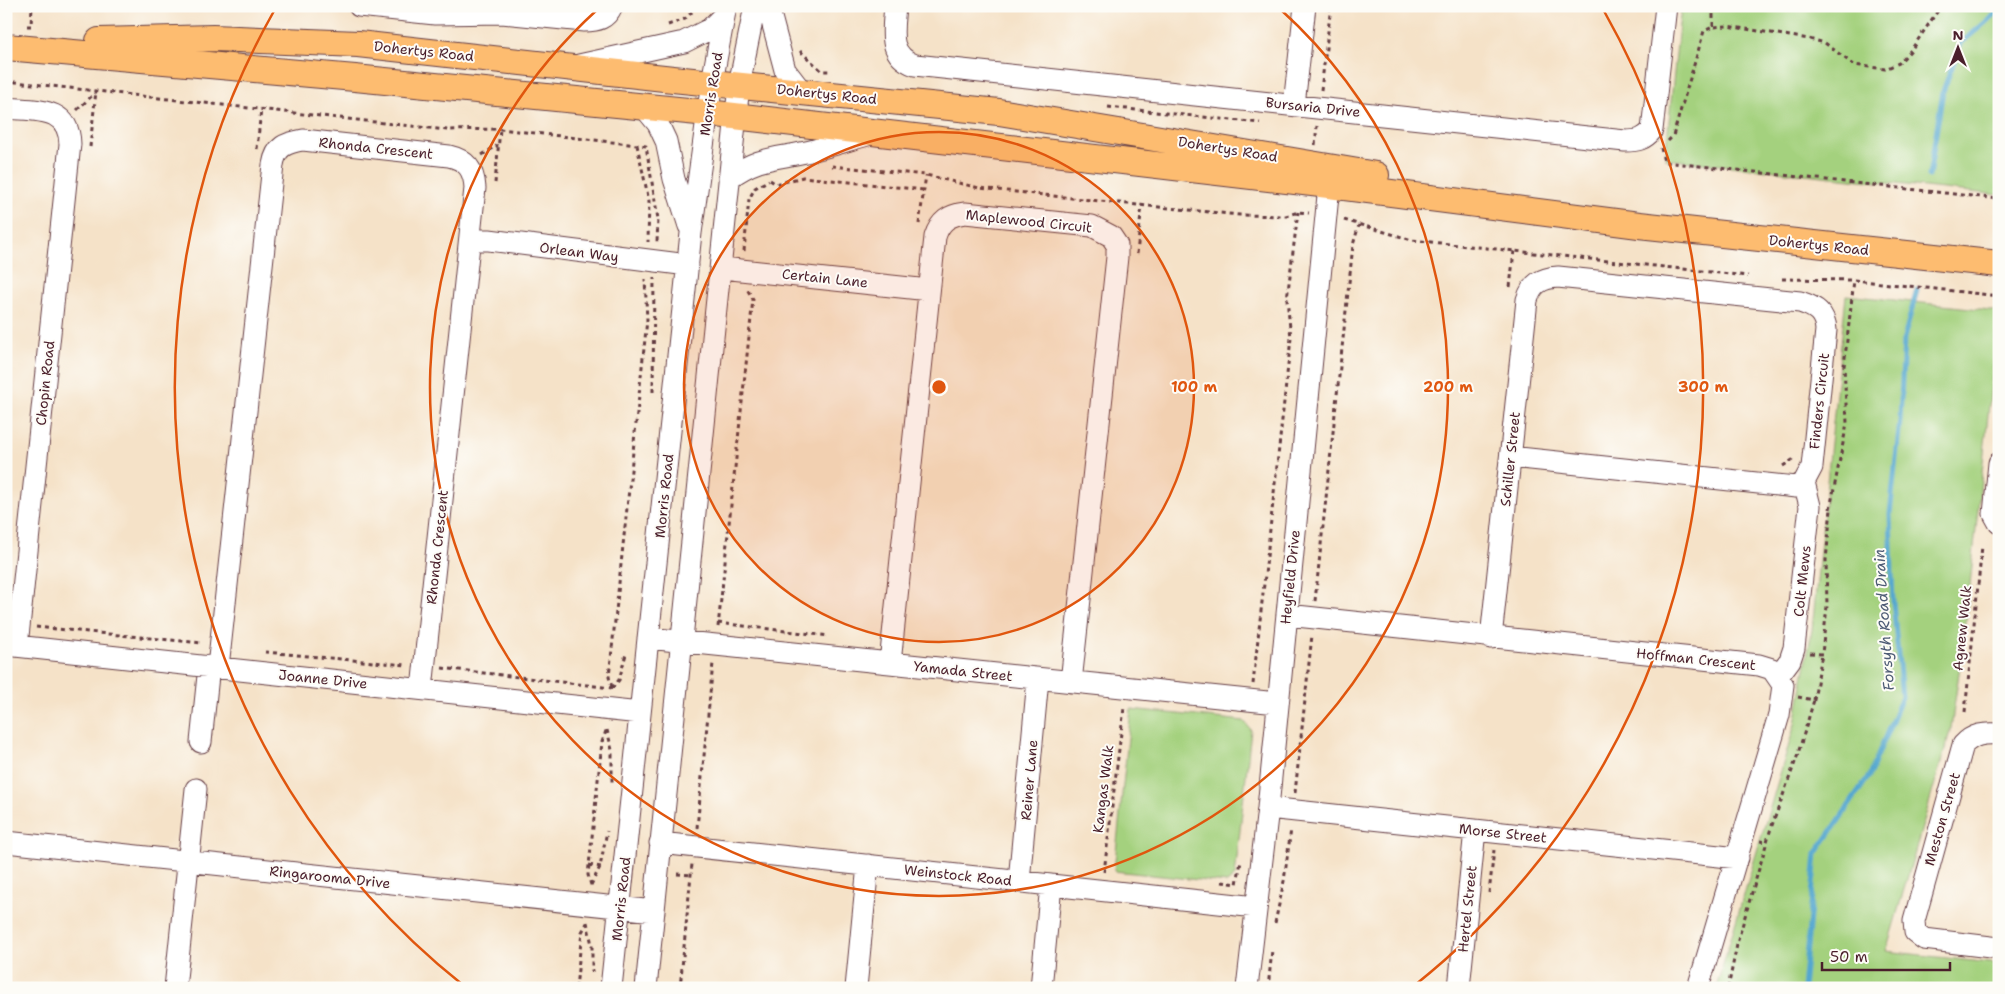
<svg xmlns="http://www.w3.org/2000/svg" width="2005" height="994" viewBox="0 0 2005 994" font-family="'Shantell Sans',sans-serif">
<rect width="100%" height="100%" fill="#fdfcf7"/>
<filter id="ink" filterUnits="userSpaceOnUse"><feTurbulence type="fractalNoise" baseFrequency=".02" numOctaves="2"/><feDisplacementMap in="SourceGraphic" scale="10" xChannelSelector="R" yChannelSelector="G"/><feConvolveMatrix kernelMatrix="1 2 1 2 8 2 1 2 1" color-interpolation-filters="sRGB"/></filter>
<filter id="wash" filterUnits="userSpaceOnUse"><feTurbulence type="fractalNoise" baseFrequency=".0096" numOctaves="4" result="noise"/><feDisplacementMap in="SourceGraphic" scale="20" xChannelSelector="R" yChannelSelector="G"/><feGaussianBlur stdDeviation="1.12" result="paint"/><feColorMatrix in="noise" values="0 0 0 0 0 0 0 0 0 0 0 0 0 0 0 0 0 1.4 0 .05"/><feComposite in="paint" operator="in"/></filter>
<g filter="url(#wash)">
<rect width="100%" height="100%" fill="#f5e2c8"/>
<path fill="#a4d17e" stroke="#777854" d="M1681 6H1999V195L1665 159Z
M1846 295 1999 311 1965 632 1951 728 1886 951 1999 964V988H1716L1795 724 1812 630Z
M1131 709 1244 721 1251 730 1235 876 1227 883 1114 871Z"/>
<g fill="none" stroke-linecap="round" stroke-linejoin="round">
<path stroke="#54a7cf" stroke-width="5" d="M1929 176 1943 91 1961 43 1999 11
M1803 988 1816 854 1869 776 1902 697 1893 602 1890 514 1900 421 1904 338 1917 290"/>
</g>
</g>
<g filter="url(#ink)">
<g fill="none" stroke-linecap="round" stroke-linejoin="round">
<defs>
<path id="minor" d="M359 6 435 14 502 13 584 21C598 21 606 19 612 6
M768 6 785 70 802 92
M895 6C893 31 887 55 915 65L1625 141C1637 141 1644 140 1652 130L1666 6
M579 65 684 42 710 29 724 15
M1294 105 1305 6
M644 107 658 124 666 141 674 179 689 226
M6 108C36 111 69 106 70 144L17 646
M729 178C758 157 774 159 806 152 828 147 849 140 871 134
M470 240H489L688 265
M722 268 929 290
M1999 463 1994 514 1999 523
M1287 615 1759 665 1772 669 1783 685 1779 715 1698 988
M648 638 1277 703
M1491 638 1527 300C1532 284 1541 278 1558 277L1800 302C1816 307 1825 313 1826 330L1812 467 1804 482 1796 487 1511 457
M6 645 640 713
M890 663 935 237C940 221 949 215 965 213L1092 226 1111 236 1117 245V257L1071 682
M218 667 273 165C276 146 286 143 303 140L449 156C467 160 474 170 475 188L422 689
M1778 676 1790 660 1794 648 1810 506 1804 482
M1999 734C1984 733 1973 734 1963 745L1914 921 1915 932 1924 939 1999 948
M201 742 209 666
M1268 808 1738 858
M6 842 654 911
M660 843 1256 907
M1019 881 1038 679
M175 988 196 789
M611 988 691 233 712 82 726 6
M646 988 739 85 755 6
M856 988 868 865
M1041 988 1051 885
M1247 988 1268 808 1329 185
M1459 988 1475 830"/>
<path id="major" d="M99 41 213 38 358 44 673 79 999 112 1376 175
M6 47 355 78 708 113 1329 185 1639 225 1999 264"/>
</defs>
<use href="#minor" stroke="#643c43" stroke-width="23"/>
<use href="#major" stroke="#643c43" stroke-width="28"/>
<path stroke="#643c43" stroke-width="3" stroke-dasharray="4 4" stroke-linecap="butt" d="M1713 6V27
M668 25 685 19 698 6
M27 26H31L32 6
M800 51 822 71H829
M1999 62 1995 70 1999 82
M6 81 447 130 500 129 646 146 658 219 657 242
M1321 90 1331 6
M1108 107 1260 123
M77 110 96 92
M1668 141 1673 136 1704 31 1713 27 1727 26 1809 39 1825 43 1854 65 1885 69 1899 63 1911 50 1941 6
M637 145 649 201 648 242
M1315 145 1317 126
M90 147 96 91
M1661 148 1664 162 1999 199
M257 149 261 109
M482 155 498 145
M832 166 926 175 979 188 1128 204 1240 215 1286 216 1298 212 1309 213
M770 180 776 184 803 177 924 190
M495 183 500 129
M1344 220 1412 240 1748 276
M919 224 926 175
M744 251 749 199 755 188 769 180
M1137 254 1142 204
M1782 279 1854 280 1999 296
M1510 287 1514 251
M653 392 654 278
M1783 466 1794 459
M1830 509 1847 423 1844 366 1854 280
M1315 601 1353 245 1359 225
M718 623 829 636
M36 627 202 643
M718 627 753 299 747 289
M265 652 406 665
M1810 653 1822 654 1827 606 1826 560 1831 509
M442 668 612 688
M1253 684 1291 338 1287 299 1298 212
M612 687 609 677 647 320 645 279
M612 688 619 680 626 654
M1798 697 1814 700 1822 654
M1965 712 1982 546
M607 730 612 750V783
M1295 793 1312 635
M697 828 713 663
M1760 841 1767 842
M589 865 601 867
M1104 872 1124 708
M677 874 691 875
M1222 882 1237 884 1241 861
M591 885 588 875 602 742 607 728
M591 885 600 867 607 831
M1489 893 1494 850
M587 922 592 945V972
M1275 923 1284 881 1291 829
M576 988 582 932 587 923
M680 988 692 864
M1268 988 1272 950
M1728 988 1738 940 1771 828 1797 757 1814 700"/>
<use href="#minor" stroke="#fff" stroke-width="21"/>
<use href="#major" stroke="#fdbc70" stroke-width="26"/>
</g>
</g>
<circle cx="939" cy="387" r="255" fill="#e0560e" fill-opacity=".12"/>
<g fill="none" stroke="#e0560e" stroke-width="2.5">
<circle cx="939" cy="387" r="255"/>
<path d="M1280 9A509 509 0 1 1 598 9"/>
<path d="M463 985A764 764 0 0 1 274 11M1604 11A764 764 0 0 1 1415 985"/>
</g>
<g text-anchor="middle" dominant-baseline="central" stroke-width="4" stroke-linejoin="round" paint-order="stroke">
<g font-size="14" fill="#4a1f2b" stroke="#fdfcf7">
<text transform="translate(424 51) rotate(6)">Dohertys Road</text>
<text transform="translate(711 94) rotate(-81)">Morris Road</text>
<text transform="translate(827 94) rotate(6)">Dohertys Road</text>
<text transform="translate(1313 107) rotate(6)">Bursaria Drive</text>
<text transform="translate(376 148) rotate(6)">Rhonda Crescent</text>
<text transform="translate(1228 149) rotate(9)">Dohertys Road</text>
<text transform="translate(1029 221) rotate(6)">Maplewood Circuit</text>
<text transform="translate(1819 245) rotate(6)">Dohertys Road</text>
<text transform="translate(579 252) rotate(7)">Orlean Way</text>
<text transform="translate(825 278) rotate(6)">Certain Lane</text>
<text transform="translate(45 383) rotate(-84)">Chopin Road</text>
<text transform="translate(1819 401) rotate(-84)">Finders Circuit</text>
<text transform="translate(1510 459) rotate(-84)">Schiller Street</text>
<text transform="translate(664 496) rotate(-84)">Morris Road</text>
<text transform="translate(437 547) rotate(-84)">Rhonda Crescent</text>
<text transform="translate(1290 577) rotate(-84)">Heyfield Drive</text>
<text transform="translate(1802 581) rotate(-84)">Colt Mews</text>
<text transform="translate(1962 628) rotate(-84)">Agnew Walk</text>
<text transform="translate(1696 659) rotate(6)">Hoffman Crescent</text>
<text transform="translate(963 671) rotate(6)">Yamada Street</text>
<text transform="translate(323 679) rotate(6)">Joanne Drive</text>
<text transform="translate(1029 780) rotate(-85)">Reiner Lane</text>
<text transform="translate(1103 789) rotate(-83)">Kangas Walk</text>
<text transform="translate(1942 819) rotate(-74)">Meston Street</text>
<text transform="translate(1503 833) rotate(6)">Morse Street</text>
<text transform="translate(958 875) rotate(6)">Weinstock Road</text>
<text transform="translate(330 877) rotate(6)">Ringarooma Drive</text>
<text transform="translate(621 899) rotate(-84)">Morris Road</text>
<text transform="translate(1467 909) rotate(-84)">Hertel Street</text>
</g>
<g font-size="15" font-style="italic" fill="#4e5c75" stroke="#fdfcf7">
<text transform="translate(1884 620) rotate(-94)">Forsyth Road Drain</text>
</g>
</g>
<circle cx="939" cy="387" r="8" fill="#e0560e" stroke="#fdfcf7" stroke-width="2.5"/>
<g font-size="15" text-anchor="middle" font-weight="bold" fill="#e0560e" stroke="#fdfcf7" stroke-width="4" stroke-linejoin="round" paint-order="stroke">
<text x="1194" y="392">100 m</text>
<text x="1448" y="392">200 m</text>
<text x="1703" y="392">300 m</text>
</g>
<rect width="2005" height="994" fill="none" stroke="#fdfcf7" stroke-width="25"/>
<g transform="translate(1958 48)" stroke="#fdfcf7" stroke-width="4" paint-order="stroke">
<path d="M0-4L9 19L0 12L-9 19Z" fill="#4a1f2b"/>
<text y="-8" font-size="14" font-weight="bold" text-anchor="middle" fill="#4a1f2b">N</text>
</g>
<path d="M1822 962v8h128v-8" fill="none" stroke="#4a1f2b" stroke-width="2.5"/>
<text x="1830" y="962" font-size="15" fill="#4a1f2b" stroke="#fdfcf7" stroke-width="4" paint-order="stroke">50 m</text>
</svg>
